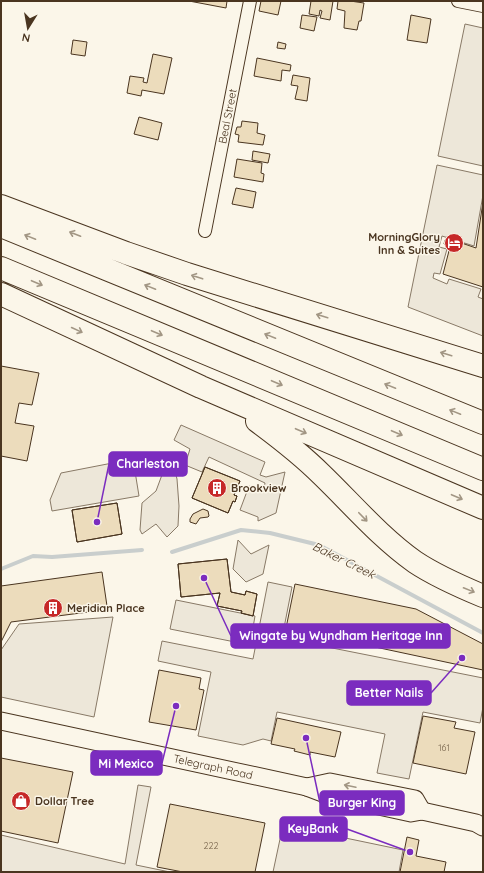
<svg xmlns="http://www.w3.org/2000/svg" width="484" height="873" viewBox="0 0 484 873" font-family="Quicksand,sans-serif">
<rect width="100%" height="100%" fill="#fbf6e9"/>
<path fill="#ede7d9" stroke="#887966" d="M465 24 483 28V166L438 156Z
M437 165 483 175V195L474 246 442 236 439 247 447 249 440 274 434 273 433 278 447 284 449 279 481 289 478 297 483 299V336L408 307Z
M181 425 265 462 260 475 266 477 285 472 276 513 258 521V517L240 510 249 486 263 492 265 483 209 457 202 472 185 465 190 449 174 440Z
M171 456 177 479 179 506 178 526 167 537 156 524 142 534 140 530 142 503 156 491 166 464Z
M133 459 139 496 52 511 50 500 61 473Z
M238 540 251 554 269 545 263 574 246 582 233 569Z
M268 582 292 587 282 638 483 678V707L480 723 423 712 409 779 377 773 385 734 277 712 271 741 263 739 243 745 198 736 211 672 158 661 162 641 253 659Z
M176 600 255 616 250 645 170 629Z
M113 617 94 717 1 697V650L19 624Z
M138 785 151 787 136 865 170 872H1V835L125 864Z
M283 825 403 850 399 872H273Z"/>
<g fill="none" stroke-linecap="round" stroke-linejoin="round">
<path stroke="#c9cecd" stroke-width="4" d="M172 552 241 530 270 533 319 545 483 633
M1 569 33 556 52 557 142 550"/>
</g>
<path fill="#ecdcbc" stroke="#4a3520" d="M189 1H227L226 8Z
M261 1H281L278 15 259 11Z
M311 1H333L330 20 320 18 322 11 320 10 319 16 309 14Z
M338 1H350L364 3 361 21H359L357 30 344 28 345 11 337 9Z
M302 15 317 17 314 31 300 28Z
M411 15 431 19 427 43 407 40Z
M73 40 87 42 85 56 71 54Z
M278 42 286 44 285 49 277 48Z
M153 54 172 58 164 94 142 90 141 96 127 93 130 76 144 78 143 82 147 83Z
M257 58 291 65 290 71 282 70 281 81 254 76Z
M293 75 310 78 307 101 295 99 298 86 291 85Z
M139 117 162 123 158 140 134 134Z
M242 121 258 123 257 133 265 135 263 145 238 142 239 135 235 134 237 127H241Z
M253 151 270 154 268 163 252 160Z
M237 159 262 163 261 173 264 174 263 182 234 177Z
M236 188 256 192 253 208 232 204Z
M483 202V287L443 274 450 247 444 244 445 240 452 242 453 240 476 248Z
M1 366 39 373 32 405 19 403 15 423 34 426 27 461 1 456Z
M205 467 240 481 234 495 237 496 235 502 233 501 228 513 192 498Z
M205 467 240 481 234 495 237 496 235 502 233 501 228 513 192 498Z
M117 503 122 534 77 542 72 510Z
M117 503 122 534 77 542 72 510Z
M203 509 208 511 209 516 208 517 200 518 196 524 190 522V519L193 514Z
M227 559 231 592 245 595 246 591 257 594 253 616 241 613 242 611 217 606 220 593 181 597 178 564Z
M227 559 231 592 245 595 246 591 257 594 253 616 241 613 242 611 217 606 220 593 181 597 178 564Z
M102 572 107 606 104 610 11 622 1 642V586Z
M295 584 416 609 483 644V670L286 628Z
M159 670 201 678 199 689 204 690 196 730 149 722Z
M423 716 456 722 454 728 475 732 466 774 413 763Z
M277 718 341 732 335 757 310 752V755L294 751 295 749 271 744Z
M1 758 73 772 58 843 1 831Z
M170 804 265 823 255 872H183L157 867Z
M407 837 419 840 416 856 446 862 444 872H400Z"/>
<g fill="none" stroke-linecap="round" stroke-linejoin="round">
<defs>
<g id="street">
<path d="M458 1 483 6"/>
<path id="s1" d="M205 231 250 1"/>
</g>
<g id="secondary">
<path id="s2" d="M1 721 307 787 328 795 411 813 422 811 476 823 483 827"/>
<path d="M307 787 330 782 415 799 422 811"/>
</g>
<path id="highway" d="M1 206 126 253 187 274 483 366
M1 226 483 423
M1 268 483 469
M1 294 201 387 483 508
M257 421C280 438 302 455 322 475 353 505 380 537 415 562 436 576 459 586 483 596"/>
</defs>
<use href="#street" stroke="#4a3520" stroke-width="14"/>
<use href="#secondary" stroke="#4a3520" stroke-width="19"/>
<use href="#highway" stroke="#4a3520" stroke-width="24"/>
<use href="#street" stroke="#fbf6e9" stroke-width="12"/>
<use href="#secondary" stroke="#fbf6e9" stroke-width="17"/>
<use href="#highway" stroke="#fbf6e9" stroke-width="22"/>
</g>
<defs><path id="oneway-shaft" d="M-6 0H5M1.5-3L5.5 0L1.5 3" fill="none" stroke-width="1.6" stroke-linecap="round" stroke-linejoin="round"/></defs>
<g stroke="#a29684">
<use href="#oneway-shaft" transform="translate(75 234) rotate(-159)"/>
<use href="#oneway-shaft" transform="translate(30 237) rotate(-158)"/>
<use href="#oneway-shaft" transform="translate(197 277) rotate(-162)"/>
<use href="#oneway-shaft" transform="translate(37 283) rotate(23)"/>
<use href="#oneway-shaft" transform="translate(150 287) rotate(-158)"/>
<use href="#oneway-shaft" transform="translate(322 316) rotate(-163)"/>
<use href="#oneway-shaft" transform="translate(77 330) rotate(25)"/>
<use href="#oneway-shaft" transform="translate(157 333) rotate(23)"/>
<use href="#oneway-shaft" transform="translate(270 336) rotate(-158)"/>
<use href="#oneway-shaft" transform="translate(446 354) rotate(-163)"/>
<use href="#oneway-shaft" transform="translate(277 383) rotate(23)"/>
<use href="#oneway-shaft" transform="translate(390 386) rotate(-158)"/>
<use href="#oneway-shaft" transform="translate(455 412) rotate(-158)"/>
<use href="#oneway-shaft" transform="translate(301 431) rotate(23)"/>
<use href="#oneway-shaft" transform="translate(397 433) rotate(23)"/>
<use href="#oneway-shaft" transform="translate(457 497) rotate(23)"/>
<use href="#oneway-shaft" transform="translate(363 517) rotate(46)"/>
<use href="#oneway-shaft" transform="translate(469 590) rotate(22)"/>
<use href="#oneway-shaft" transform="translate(350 786) rotate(-168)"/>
</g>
<defs>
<symbol id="hotel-disc" viewBox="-11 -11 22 22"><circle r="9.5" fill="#c62828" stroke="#fbf6e9"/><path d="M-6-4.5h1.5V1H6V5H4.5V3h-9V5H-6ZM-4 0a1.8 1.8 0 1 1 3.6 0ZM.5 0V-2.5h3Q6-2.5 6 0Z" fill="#fff"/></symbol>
<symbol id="building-disc" viewBox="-11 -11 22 22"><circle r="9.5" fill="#c62828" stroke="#fbf6e9"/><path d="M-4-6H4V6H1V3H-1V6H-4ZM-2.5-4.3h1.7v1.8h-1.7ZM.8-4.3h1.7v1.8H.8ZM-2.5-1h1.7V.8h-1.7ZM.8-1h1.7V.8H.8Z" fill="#fff"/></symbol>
<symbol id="shop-disc" viewBox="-11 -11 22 22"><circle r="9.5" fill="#c62828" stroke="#fbf6e9"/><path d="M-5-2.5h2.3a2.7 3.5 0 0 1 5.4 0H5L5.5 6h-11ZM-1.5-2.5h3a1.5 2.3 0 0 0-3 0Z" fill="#fff"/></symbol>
</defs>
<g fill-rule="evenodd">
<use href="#hotel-disc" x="443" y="232" width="22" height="22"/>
<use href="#building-disc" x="206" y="477" width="22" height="22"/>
<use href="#building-disc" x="42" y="597" width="22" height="22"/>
<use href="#shop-disc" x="10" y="790" width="22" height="22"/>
</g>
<g text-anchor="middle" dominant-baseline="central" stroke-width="3" stroke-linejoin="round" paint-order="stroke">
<g font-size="9" fill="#725f47">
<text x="444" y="747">161</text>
<text x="211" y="845">222</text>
</g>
<g font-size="11" fill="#4a3520" stroke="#fbf6e9">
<text stroke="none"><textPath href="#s1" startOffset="117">Beal Street</textPath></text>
<text stroke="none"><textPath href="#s2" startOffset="217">Telegraph Road</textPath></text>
</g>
<g font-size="11" font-weight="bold" fill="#4a3520" stroke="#fbf6e9" text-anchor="start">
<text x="440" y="237" text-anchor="end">MorningGlory<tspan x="440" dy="13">Inn &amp; Suites</tspan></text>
<text x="231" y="488">Brookview</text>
<text x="67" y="608">Meridian Place</text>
<text x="35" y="801">Dollar Tree</text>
</g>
<g font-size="12" font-style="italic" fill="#4a3520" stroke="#fbf6e9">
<text transform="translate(344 560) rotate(26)">Baker Creek</text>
</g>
</g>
<path fill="none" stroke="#7b2cbf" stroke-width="1.5" d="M97 522L109 464M204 578L231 636M462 658L431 693M176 706L162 763M306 738L320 803M410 852L347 829"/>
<g fill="#7b2cbf" stroke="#fbf6e9" stroke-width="1.5">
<circle cx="97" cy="522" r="4"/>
<circle cx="204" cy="578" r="4"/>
<circle cx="462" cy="658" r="4"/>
<circle cx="176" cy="706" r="4"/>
<circle cx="306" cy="738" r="4"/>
<circle cx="410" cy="852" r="4"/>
</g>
<g fill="#7b2cbf" stroke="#7b2cbf" stroke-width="1.5">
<rect x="109" y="452" width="78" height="24" rx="4"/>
<rect x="231" y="624" width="219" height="24" rx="4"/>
<rect x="347" y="681" width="84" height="24" rx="4"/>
<rect x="91" y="751" width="71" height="24" rx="4"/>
<rect x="320" y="791" width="84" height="24" rx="4"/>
<rect x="280" y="817" width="67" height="24" rx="4"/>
</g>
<g font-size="12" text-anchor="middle" font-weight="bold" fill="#fff">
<text x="148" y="468">Charleston</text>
<text x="341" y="640">Wingate by Wyndham Heritage Inn</text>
<text x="389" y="697">Better Nails</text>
<text x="126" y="768">Mi Mexico</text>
<text x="362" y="807">Burger King</text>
<text x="313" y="833">KeyBank</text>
</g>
<rect width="484" height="873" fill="none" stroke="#4a3520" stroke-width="4"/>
<g transform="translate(28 28) rotate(191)" stroke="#fbf6e9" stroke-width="3" paint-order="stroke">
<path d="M0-3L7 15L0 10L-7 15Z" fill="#4a3520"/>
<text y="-6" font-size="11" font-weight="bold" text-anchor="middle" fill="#4a3520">N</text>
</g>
</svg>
